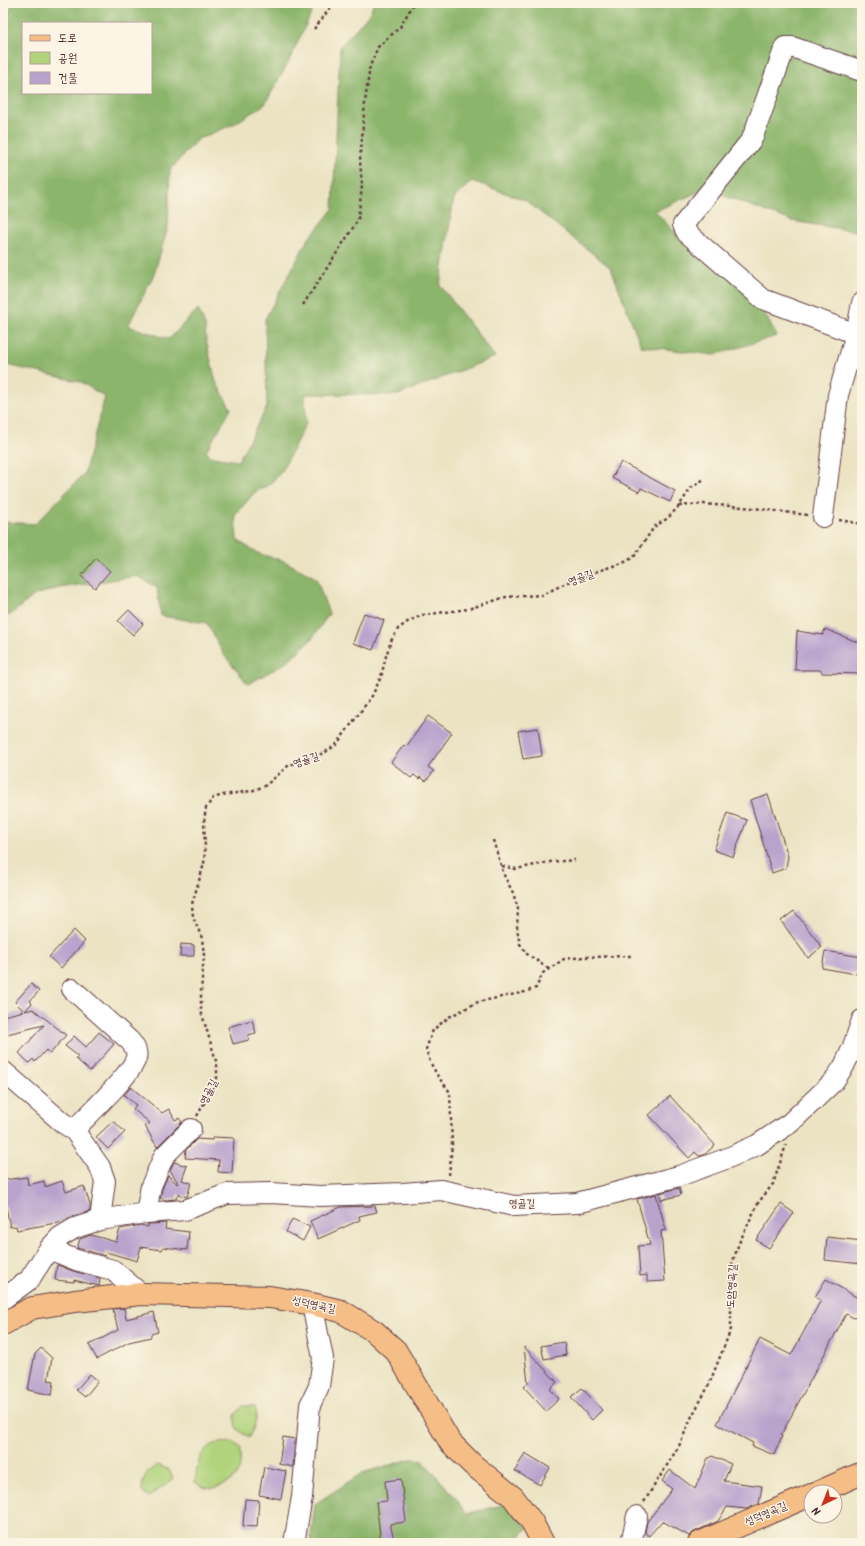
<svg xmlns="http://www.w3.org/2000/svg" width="865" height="1546" viewBox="0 0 865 1546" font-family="Kalam,'Poor Story',sans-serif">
<rect width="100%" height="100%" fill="#fcf5e5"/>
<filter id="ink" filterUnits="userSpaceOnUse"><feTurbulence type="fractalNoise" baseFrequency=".025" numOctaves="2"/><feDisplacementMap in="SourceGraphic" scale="8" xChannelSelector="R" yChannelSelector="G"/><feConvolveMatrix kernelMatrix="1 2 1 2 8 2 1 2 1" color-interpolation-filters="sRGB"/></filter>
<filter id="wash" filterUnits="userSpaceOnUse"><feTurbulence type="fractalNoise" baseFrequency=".012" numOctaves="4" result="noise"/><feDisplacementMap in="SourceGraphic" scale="16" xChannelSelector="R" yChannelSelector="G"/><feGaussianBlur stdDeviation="0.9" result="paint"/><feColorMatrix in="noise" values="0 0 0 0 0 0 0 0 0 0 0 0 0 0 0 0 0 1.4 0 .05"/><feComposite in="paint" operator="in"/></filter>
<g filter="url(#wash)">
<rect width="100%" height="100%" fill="#ebe3c2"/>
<path fill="#b0d37c" stroke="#7d7954" d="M243 1406 255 1407C259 1418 254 1427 249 1437 237 1431 234 1428 235 1415Z
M232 1442 240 1447C240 1456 242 1466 237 1474 232 1483 215 1490 206 1488 203 1488 198 1484 195 1482 197 1468 198 1450 214 1444 219 1442 227 1443 232 1442Z
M158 1465 169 1470 173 1479 149 1497 142 1491C142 1478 146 1471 158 1465Z"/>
<path fill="#8cb56c" stroke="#6b6a4c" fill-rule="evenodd" d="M13 3H316L287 65 265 104 234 124 198 139 170 170 168 227 154 274 128 326 169 339 198 309 205 325 206 340 216 382 231 409 206 451 212 457 238 461 267 407 265 319 307 241 333 209 340 47 370 13 374 3H862V232L792 221 705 189 655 211 687 245 756 298 777 336 714 355 641 346 611 268 525 200 472 181 454 198 440 285 495 357 398 395 305 394 306 423 282 471 270 484 254 493 235 515 237 540 257 553 284 561 316 578 329 614 311 640 284 664 248 684 224 655 207 623 161 616 157 588 138 576 59 588 35 595 10 615 3 616V522L35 524 84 474 105 397 81 382 3 364V25ZM23 23H151V93H23Z
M414 1458 423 1461 456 1498 466 1514 510 1503 528 1528 515 1540 517 1543H310L315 1504 362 1473Z"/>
<g id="blocks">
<path fill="#b8a3cd" d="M621 462 675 491 670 502 641 488 639 492 612 478Z
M96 558 110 571 95 588 81 576Z
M129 610 143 624 133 635 118 621Z
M364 613 384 620 373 650 353 643Z
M825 629 862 644V674L822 673 820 670H795L797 631 823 635Z
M428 716 452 733 428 767 434 771 426 781 420 777 419 779 414 775 411 778 391 762 404 745 406 747Z
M538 728 542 756 523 759 518 731Z
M768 794 788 856 786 868 772 873 750 800Z
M727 813 747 820 733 857 714 850Z
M794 911 822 947 808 958 781 921Z
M74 930 85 941 61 968 49 957Z
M181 944 194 945V956H180Z
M825 951 862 957V975L822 968Z
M31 984 39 991 30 1001 32 1003 25 1011 33 1009 66 1035 50 1054 46 1050 35 1062 33 1059 29 1063 19 1053 44 1025 3 1035V1016L24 1011 15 1002Z
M252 1020 256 1033 248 1035 249 1040 233 1044 228 1027Z
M99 1032 114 1044 90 1071 76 1059 78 1056 65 1046 74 1036 86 1047Z
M131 1087 162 1113 169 1109 175 1120 179 1118 182 1122 157 1147 145 1126 150 1123 133 1109 136 1105 124 1095Z
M670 1096 715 1145 704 1155 699 1156 695 1152 689 1158 649 1115Z
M113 1121 125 1132 108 1149 96 1137Z
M213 1137 234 1138 232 1173 218 1172 219 1160 185 1158 186 1150 197 1139 212 1140Z
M174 1162 187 1166 182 1180 191 1183 187 1197 178 1194 176 1199 166 1200 160 1198 162 1189 168 1175 177 1184 178 1183 170 1170Z
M27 1177 28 1185 44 1181 45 1187 62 1181 66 1192 84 1186 90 1205V1211L71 1217 56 1224V1223L17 1230 16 1226 10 1227 6 1207H3V1180Z
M679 1188 681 1195 661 1200 659 1193Z
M656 1194 666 1230 661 1231 665 1281 647 1282V1275L640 1276 638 1246 650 1245 637 1199Z
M781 1204 794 1213 769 1248 756 1240Z
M375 1206 377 1212 359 1216 360 1220 318 1239 310 1221 341 1207Z
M292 1219 310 1227 303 1241 286 1232Z
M166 1223 165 1229 189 1232 187 1250 163 1247 162 1250 141 1247 137 1261 106 1252 105 1256 77 1248 80 1239 91 1235 116 1242 120 1229 141 1225 148 1227V1224Z
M827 1237 862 1241V1264L825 1260Z
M57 1265 73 1271 100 1278 99 1286 74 1280V1282L55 1280Z
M826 1279 856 1297 862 1295V1316L854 1318 846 1314 781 1435 782 1436 774 1455 752 1446 753 1443 717 1424 760 1339 791 1355 821 1300 815 1297Z
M124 1308 126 1319 154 1312 158 1332 151 1334V1337L129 1342 97 1359 89 1345 118 1330 113 1309Z
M564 1342 566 1355 544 1359 541 1346Z
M524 1347 557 1382 550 1389 559 1399 546 1411 524 1387 528 1383Z
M41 1348 52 1358 48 1380 54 1381 52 1395 28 1390 35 1354Z
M90 1374 98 1381 85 1397 76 1390Z
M582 1388 602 1410 592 1420 571 1397Z
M283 1437 295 1439 293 1467 279 1464Z
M525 1453 550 1468 540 1485 515 1471Z
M712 1456 731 1464 724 1481 762 1486 759 1504 746 1509 727 1507 718 1521 694 1532 689 1536 662 1521 649 1536 645 1533 647 1522 672 1489 662 1481 670 1470 695 1489 708 1458H710Z
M264 1467 286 1471 281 1499 259 1495Z
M401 1479 406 1522 390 1524 395 1543H381L376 1502 387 1501 385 1481Z
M245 1499 259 1500 257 1527 243 1526Z"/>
</g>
</g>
<g filter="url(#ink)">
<use href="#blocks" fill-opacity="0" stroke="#623c42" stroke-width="1"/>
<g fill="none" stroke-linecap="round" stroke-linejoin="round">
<defs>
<path id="minor" d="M856 334 763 299 687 233 683 225 752 139 785 47H792L862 71
M823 517 838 395 856 334 862 303
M72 989 130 1041C134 1046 138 1051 136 1058 132 1074 88 1115 74 1130
M3 1071 63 1123 74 1130 100 1167 105 1181 100 1220
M146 1213 151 1186 164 1156 191 1129
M49 1249 76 1260 113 1270 141 1294
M3 1299 29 1280 49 1249 60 1237 75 1228 100 1220 146 1213 185 1210 227 1194 271 1193 320 1196 403 1193 441 1190 514 1206 577 1203 679 1176 728 1158 757 1145 790 1123 834 1081 844 1066 852 1049 862 1020
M294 1543 302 1497 310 1405 319 1386 323 1358 312 1304
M631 1543 637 1516"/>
<path id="major" d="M3 1324 32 1308 75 1301 141 1294 270 1297 312 1304 341 1311 374 1331 396 1351 450 1442 473 1465 513 1497 532 1522 543 1543
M819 1492 862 1473
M699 1543 811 1495"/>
</defs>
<use href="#minor" stroke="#623c42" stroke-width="22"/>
<use href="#major" stroke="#623c42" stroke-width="24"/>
<path stroke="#623c42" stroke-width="2.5" stroke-dasharray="3 3" stroke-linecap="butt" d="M314 29 334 3
M303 305 358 220 362 186 360 160 365 102 370 66 378 47 400 27 414 3
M679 506 704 504 753 508 808 515
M839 520 862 524
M493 840 504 875 513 893 518 909 517 929 520 944 527 954 549 969
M502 866 516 869 550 862 575 860
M197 1116 217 1081V1064L201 1011V992L204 955 202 938 193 917 192 904 204 864 205 848 204 821 206 808 213 798 223 795 251 791 265 786 288 766 299 761 324 753 336 745 372 696 381 677 386 656 391 641 398 629 409 621 423 615 468 609 506 597 542 595 574 579 625 562 634 557 654 527 668 518 679 506 691 488 704 479
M449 1175 452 1145 450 1092 439 1078 430 1062 426 1049 433 1030 449 1017 478 1002 525 992 536 988 543 973 564 959 584 957 632 956
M644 1502 679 1446 692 1416 708 1387 731 1329V1267L739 1243 749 1222 758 1203 773 1184 786 1145"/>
<use href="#minor" stroke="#fff" stroke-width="20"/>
<use href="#major" stroke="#f6be87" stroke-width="22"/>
</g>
</g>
<g text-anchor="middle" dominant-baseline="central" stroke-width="3" stroke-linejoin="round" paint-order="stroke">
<g font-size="11" fill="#4a1f2b" stroke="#fcf5e5">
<text transform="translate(581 578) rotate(-21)">영골길</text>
<text transform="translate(306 760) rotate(-19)">영골길</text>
<text transform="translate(209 1092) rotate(-64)">영골길</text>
<text transform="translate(522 1204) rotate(1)">영골길</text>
<text transform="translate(732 1286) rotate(-87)">도암영곡길</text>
<text transform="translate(314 1305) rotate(12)">성덕영곡길</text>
<text transform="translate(766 1514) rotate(-23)">성덕영곡길</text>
</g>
</g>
<rect width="865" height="1546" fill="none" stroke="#fcf5e5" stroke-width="16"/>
<rect x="22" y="22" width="130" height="72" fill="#fcf5e5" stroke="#b59f9b"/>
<rect x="30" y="35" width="20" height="6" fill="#f6be87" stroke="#b59f9b"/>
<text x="58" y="42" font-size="12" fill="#4a1f2b">도로</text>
<rect x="30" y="52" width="20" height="12" fill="#b0d37c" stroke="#b59f9b"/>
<text x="58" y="62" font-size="12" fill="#4a1f2b">공원</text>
<rect x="30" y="72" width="20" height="12" fill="#b8a3cd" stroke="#b59f9b"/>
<text x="58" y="82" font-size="12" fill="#4a1f2b">건물</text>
<g transform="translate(823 1504) rotate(223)"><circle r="19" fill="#fcf5e5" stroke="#b59f9b"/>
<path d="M0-3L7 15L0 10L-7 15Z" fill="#c8321e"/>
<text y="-6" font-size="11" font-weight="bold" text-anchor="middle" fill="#4a1f2b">N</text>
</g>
</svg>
